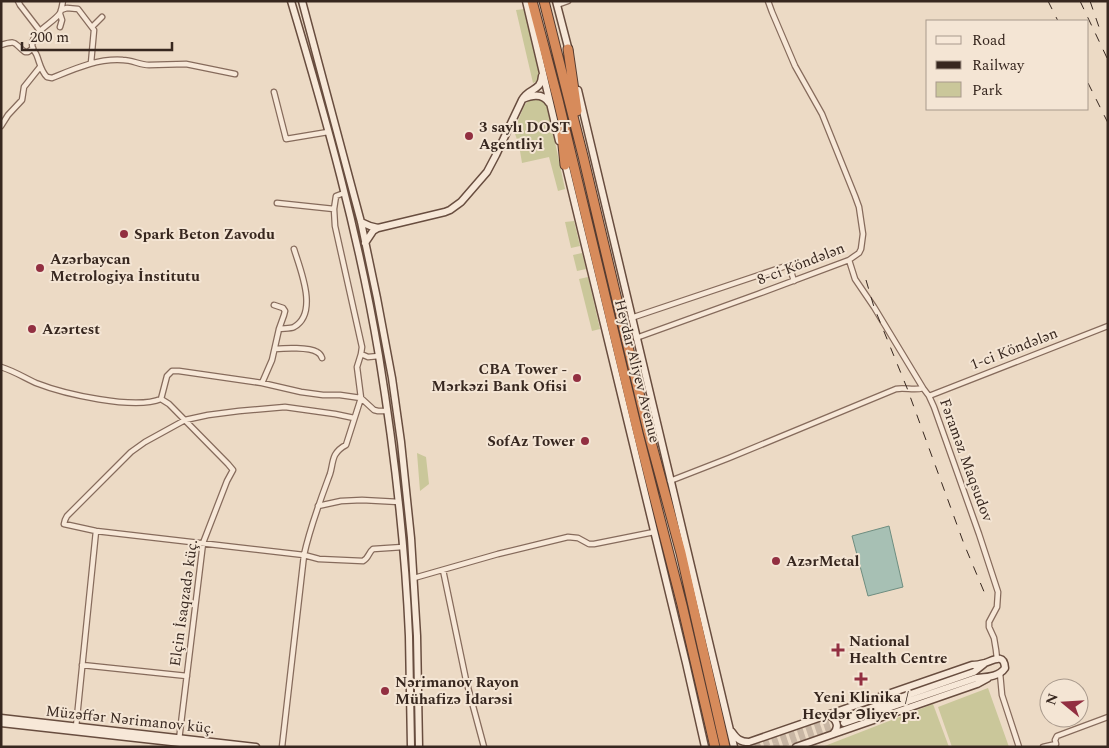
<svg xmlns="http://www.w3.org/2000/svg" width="1109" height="748" viewBox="0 0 1109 748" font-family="Spectral,serif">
<rect width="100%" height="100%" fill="#ecdac5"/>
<path fill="#cac79a" d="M524 9 539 74 538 81 533 83 516 10Z
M536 99 542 100 547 105 565 189 558 191 549 157 522 163 519 145 514 131 524 106 529 100Z
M574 221 580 246 571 248 565 222Z
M582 253 586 269 577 271 573 255Z
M588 277 600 329 592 331 579 279Z
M417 453 426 457 429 484 420 491Z
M988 688 1009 747H952L938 707Z
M933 704 949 747H822Z"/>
<path fill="#a7c0b4" stroke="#6e8d80" d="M889 526 903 587 868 596 852 536Z"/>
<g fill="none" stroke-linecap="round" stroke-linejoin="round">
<path stroke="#c8b6a4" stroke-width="6" stroke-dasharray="6 3" stroke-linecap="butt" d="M755 747 838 719
M774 747 844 723"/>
<defs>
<path id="street" d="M18 1 20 5 40 31
M63 1C62 5 62 9 60 13 54 23 27 34 33 49 34 51 36 53 37 56 40 64 41 71 47 77L52 78C74 69 98 58 123 60 132 60 140 65 149 65L186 64 235 74
M557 5 568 1
M61 10 67 8 78 9 94 30 91 63
M60 27 62 20 60 14
M92 27 102 17
M1 45C18 40 13 43 25 52H28L33 48
M274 92 286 139 328 132
M1 126 8 115 22 100 24 87 40 67
M277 203 334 209 336 196 344 193
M849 260 855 279 874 307 923 388
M631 318 789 265 794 281
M279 329C283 328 290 329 294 327 319 313 300 269 294 249
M636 338 758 294 849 260 859 253 861 249 863 234 859 207 855 196 822 114 795 66 772 12 768 1
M275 349C285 348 309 347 317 352 319 353 321 355 322 358
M361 354 368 357 379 356
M1 367C14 371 25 378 36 383 64 394 134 410 161 399
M262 383 272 360 279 329 284 315 285 311 283 308 274 305
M929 396 1108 326
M161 399 169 404 228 464 233 470 227 481 203 543 179 740
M161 399 167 376 172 371H179L262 383 301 392 323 395H340L361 398 374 410 378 411H387
M354 418 335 414 285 407 239 411 208 415 185 420 145 442 131 452 67 516 65 520 64 524 96 531 304 555 319 559 363 561C369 558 368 553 373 549L403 547
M670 481 729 458 896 389C905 387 914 391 923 388L929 396 934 407 979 534 998 592 997 607 989 622V627L994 638 996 650 997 659
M318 506 341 501 362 500 399 502
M443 570 466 680 484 747
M414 578 498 554 568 537 578 538 589 544H594L654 532
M82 665 187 676
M1000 673 1002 695 1019 747
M76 727 96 531
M1056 744 1055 740 1057 736 1108 717
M282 747 304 555C310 527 320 501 330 474 332 468 332 461 335 455 338 450 342 447 346 445L361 398 357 367 361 354 362 347 335 226 334 209
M1043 747 1056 744"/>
<path id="secondary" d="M291 1C326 118 359 236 379 356 394 449 405 543 409 636 410 673 410 710 411 747
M302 1 361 222 377 298 392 378 401 442 411 538 417 636 419 747
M526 1 559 141
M556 1 569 51
M578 90 734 747
M523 99C532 95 543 93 549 103
M565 163 686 663 705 747
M361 222 370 226 378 228
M365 243 373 231 378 228 445 212 450 210 461 202 487 172 496 155 522 100C529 87 541 92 542 76
M828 715C837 719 840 727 833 734
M1 718 256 747
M842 718 974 672 984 664
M1 723 216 747
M732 732C737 739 740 742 749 742L972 665C976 665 981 664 985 663 994 660 1004 653 1005 668 999 677 986 677 976 678L844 723
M796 747 977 684 988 678"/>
<path id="highway" d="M532 1 558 100 638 433 682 605 715 747
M544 1 583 156 648 431 681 553 725 747
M568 49 577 111
M562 135 565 165"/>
</defs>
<use href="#street" stroke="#866b5c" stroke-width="7"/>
<use href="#secondary" stroke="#684d3f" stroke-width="9"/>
<use href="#highway" stroke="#543b30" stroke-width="11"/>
<use href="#street" stroke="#f7e8d8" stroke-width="4.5"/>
<use href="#secondary" stroke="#f7e8d8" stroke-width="6"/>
<use href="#highway" stroke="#d78b5b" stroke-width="9"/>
<path stroke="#37271f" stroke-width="1" stroke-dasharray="9 9" stroke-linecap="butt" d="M1048 1 1058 21
M1080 1 1108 60
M1090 1 1100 30
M1088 83 1108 123
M866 280 874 307 907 388 964 544 985 594"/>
</g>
<g fill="#922f41" stroke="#f4e5d4" stroke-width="2">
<circle cx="469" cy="136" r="5"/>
<circle cx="124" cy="234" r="5"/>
<circle cx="40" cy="268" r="5"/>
<circle cx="32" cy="329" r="5"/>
<circle cx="577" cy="378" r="5"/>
<circle cx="585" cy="441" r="5"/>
<circle cx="776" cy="561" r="5"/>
<path d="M835.5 642.5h5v5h5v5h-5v5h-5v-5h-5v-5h5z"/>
<path d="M858.5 671.5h5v5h5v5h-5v5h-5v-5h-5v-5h5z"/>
<circle cx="385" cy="691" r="5"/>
</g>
<g text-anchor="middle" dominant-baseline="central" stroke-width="4" stroke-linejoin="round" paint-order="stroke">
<g font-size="15" font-weight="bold" fill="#37271f" stroke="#f4e5d4" text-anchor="start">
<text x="479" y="127">3 saylı DOST<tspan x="479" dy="17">Agentliyi</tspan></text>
<text x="134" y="234">Spark Beton Zavodu</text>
<text x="50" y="259">Azərbaycan<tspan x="50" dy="17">Metrologiya İnstitutu</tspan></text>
<text x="42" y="329">Azərtest</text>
<text x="567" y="369" text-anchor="end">CBA Tower -<tspan x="567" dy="17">Mərkəzi Bank Ofisi</tspan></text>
<text x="575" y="441" text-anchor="end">SofAz Tower</text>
<text x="786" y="561">AzərMetal</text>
<text x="849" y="641">National<tspan x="849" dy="17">Health Centre</tspan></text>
<text x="395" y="682">Nərimanov Rayon<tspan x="395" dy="17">Mühafizə İdarəsi</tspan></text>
<text x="861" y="697" text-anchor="middle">Yeni Klinika /<tspan x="861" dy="17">Heydər Əliyev pr.</tspan></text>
</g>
<g font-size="15" fill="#37271f" stroke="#f4e5d4">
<text transform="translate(801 264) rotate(-21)">8-ci Köndələn</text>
<text transform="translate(1014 349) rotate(-21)">1-ci Köndələn</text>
<text transform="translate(637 371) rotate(76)">Heydar Aliyev Avenue</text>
<text transform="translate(966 460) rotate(70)">Fəraməz Maqsudov</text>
<text transform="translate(184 603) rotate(-82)">Elçin İsaqzadə küç.</text>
<text transform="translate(130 720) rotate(6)">Müzəffər Nərimanov küç.</text>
</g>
</g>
<rect width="1109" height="748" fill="none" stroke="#37271f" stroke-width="5"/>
<rect x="926" y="20" width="162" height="90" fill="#f4e5d4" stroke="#a8998c"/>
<rect x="936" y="36" width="25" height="8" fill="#f7e8d8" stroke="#a8998c"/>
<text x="972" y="45" font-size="15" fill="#37271f">Road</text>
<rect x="936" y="61" width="25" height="8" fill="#37271f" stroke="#a8998c"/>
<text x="972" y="70" font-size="15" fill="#37271f">Railway</text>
<rect x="936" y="82" width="25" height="15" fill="#cac79a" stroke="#a8998c"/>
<text x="972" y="95" font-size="15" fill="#37271f">Park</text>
<g transform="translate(1064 703) rotate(288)"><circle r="24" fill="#f4e5d4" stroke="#a8998c"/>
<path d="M0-4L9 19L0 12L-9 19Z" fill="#922f41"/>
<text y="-8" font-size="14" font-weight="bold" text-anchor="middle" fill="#37271f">N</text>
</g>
<path d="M22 42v8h150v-8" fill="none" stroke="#37271f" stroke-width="2.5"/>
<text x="30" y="42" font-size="15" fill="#37271f" stroke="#f4e5d4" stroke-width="4" paint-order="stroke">200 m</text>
</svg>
